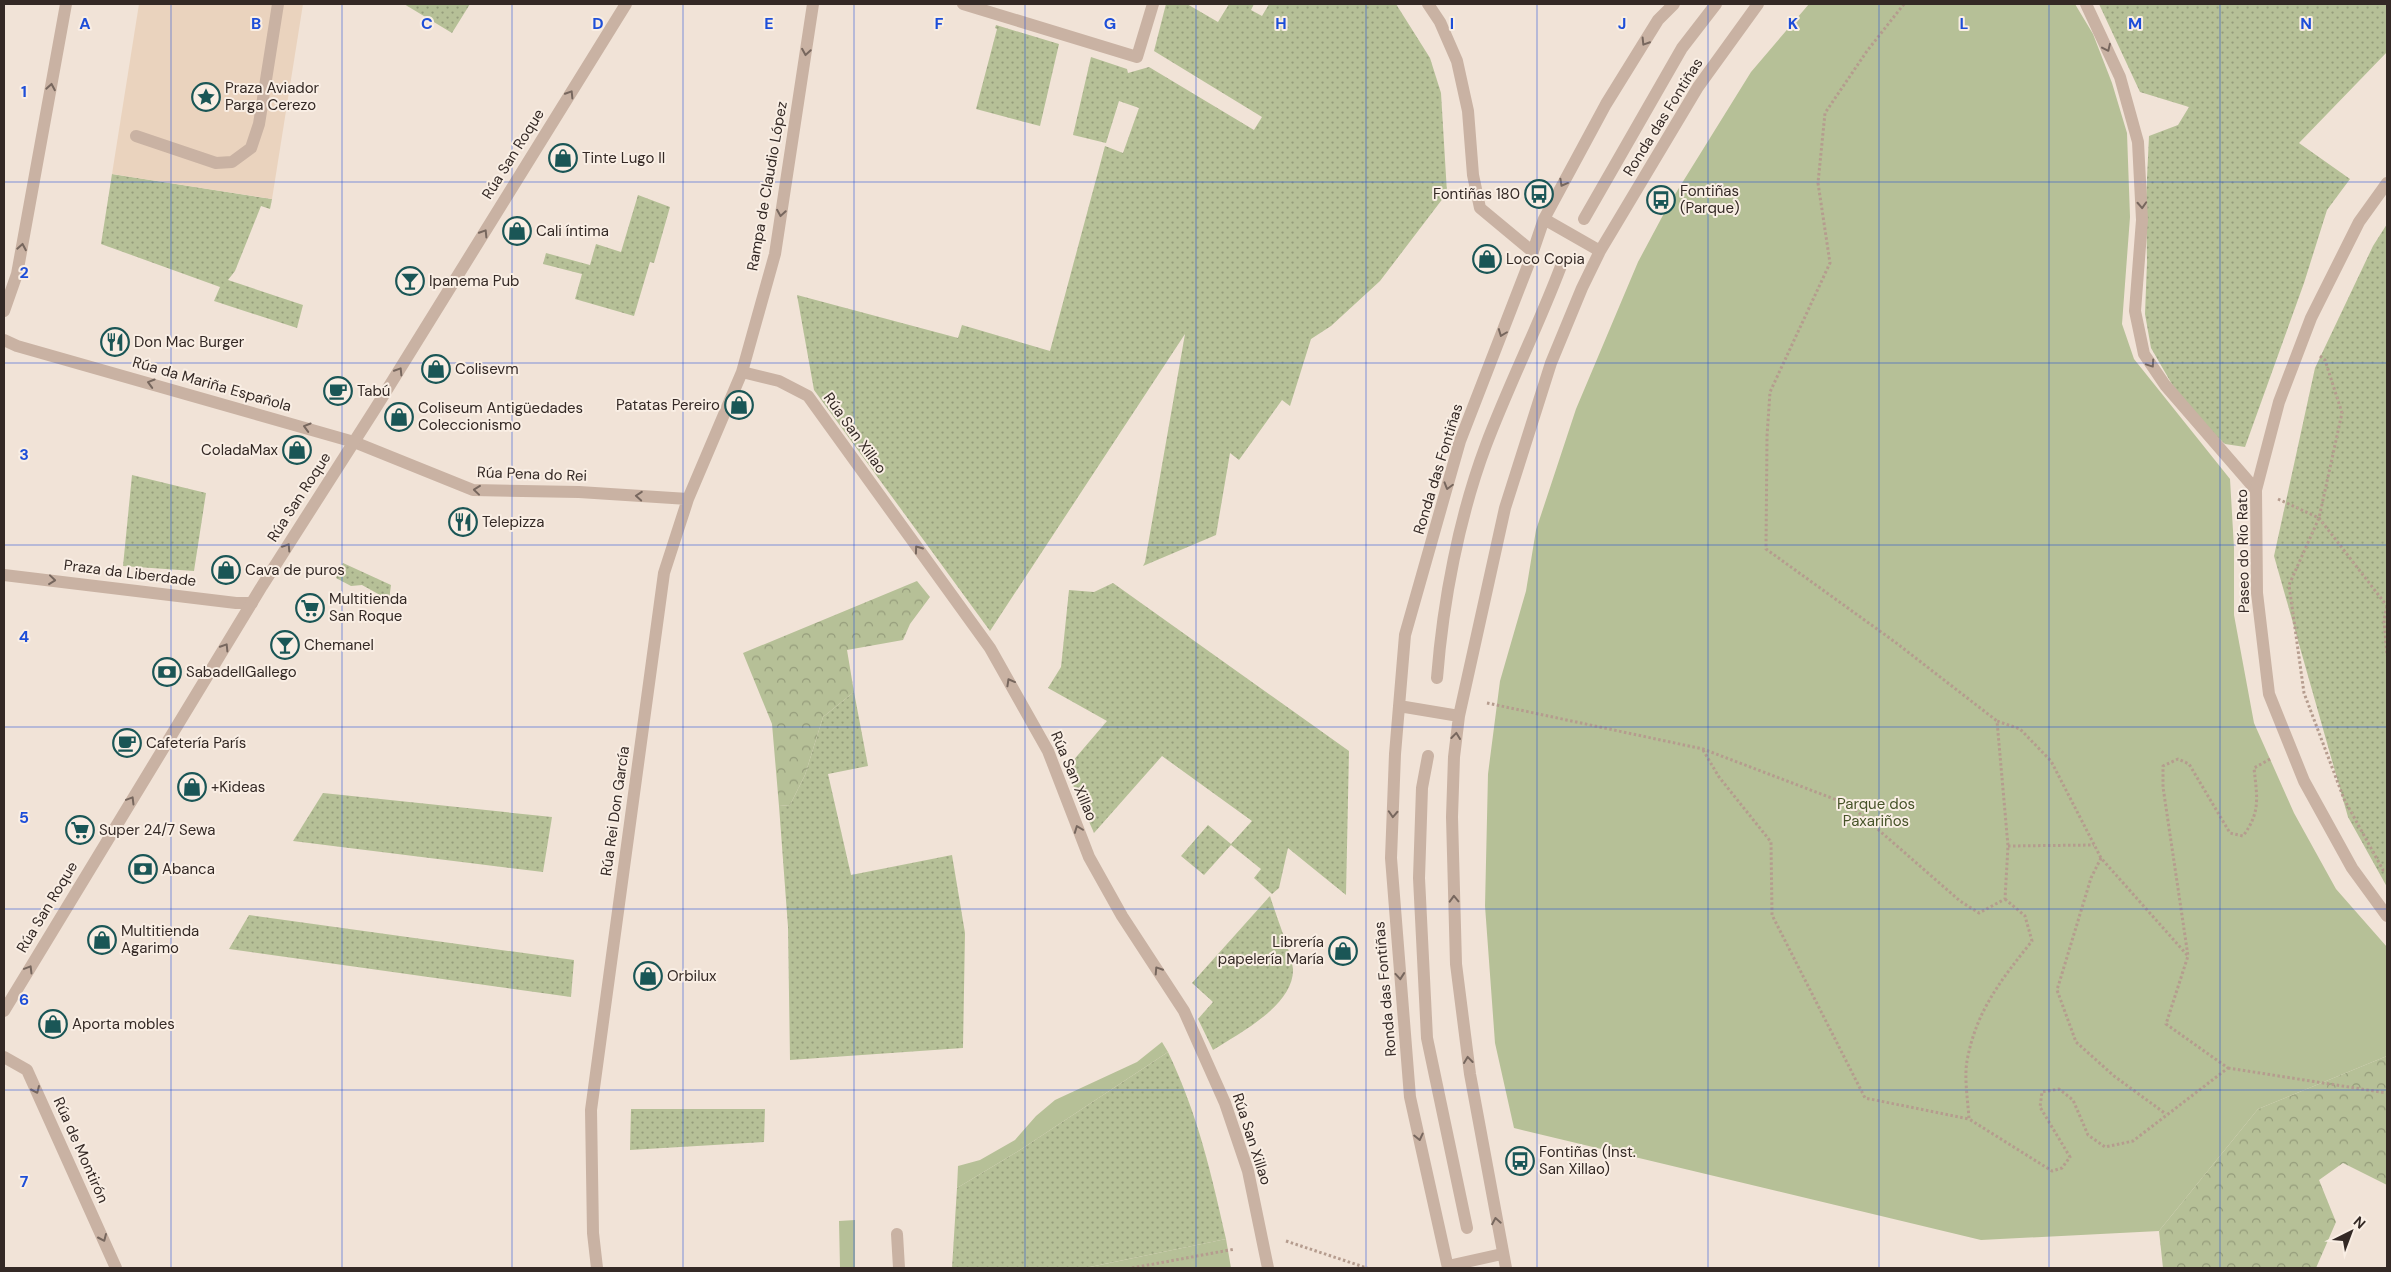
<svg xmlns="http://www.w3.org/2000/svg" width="2391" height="1272" viewBox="0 0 2391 1272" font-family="'DM Sans',sans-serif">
<defs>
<pattern id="grass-dots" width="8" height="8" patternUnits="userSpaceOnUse" patternTransform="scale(1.25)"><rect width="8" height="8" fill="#b6c097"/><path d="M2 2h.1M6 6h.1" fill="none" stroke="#959c7b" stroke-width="1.8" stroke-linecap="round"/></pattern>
<pattern id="forest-crowns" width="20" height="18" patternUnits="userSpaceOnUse" patternTransform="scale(1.25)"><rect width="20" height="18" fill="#b6c097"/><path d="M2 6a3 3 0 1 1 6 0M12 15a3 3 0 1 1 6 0" fill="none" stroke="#959c7b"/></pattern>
</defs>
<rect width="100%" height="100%" fill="#f1e3d7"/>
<path fill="url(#grass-dots)" d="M404 4H470L452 33Z
M1166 4H1187L1218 22 1229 4H1254L1251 10 1262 16 1269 4H1396L1430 58 1441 93 1447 193 1380 281 1331 326 1311 339 1290 406 1282 400 1239 460 1230 453 1216 535 1143 566 1145 562 1185 334 990 631 814 390 797 295 958 338 962 325 1050 351 1105 146 1123 153 1139 108 1119 101 1106 143 1073 135 1091 57 1127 69 1128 73 1149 67 1254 130 1262 117 1154 51Z
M2099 4H2387V52L2299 143 2350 179 2327 210 2304 283 2245 447 2225 444 2212 432 2173 386 2151 348 2145 314 2147 262 2146 199 2149 136 2178 125 2189 107 2140 92Z
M996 25 1059 44 1040 126 976 109 997 29 995 28Z
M112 174 272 199 270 209 261 206 235 271 228 280 303 305 297 328 214 301 220 287 101 244Z
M638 195 670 207 654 263 650 262 634 316 575 299 582 274 543 264 546 253 590 265 596 244 621 252Z
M2387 224V887L2348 817 2274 556 2315 368 2373 246Z
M132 475 206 493 194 571 123 566Z
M343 563 391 585 389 600 362 585 351 586 336 578Z
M1113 583 1349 751 1346 895 1288 848 1279 888 1272 894 1254 878 1261 869 1231 845 1204 875 1181 856 1208 825 1231 844 1252 821 1162 756 1094 833 1066 769 1107 721 1048 688 1061 667 1069 590 1094 592Z
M854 692 868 766 828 774 851 875 952 855 965 933 963 1048 790 1060 788 927 779 806 790 805 805 775 823 717Z
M323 793 552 817 543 872 293 841Z
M1270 896C1275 913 1292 955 1293 969 1294 1005 1240 1033 1213 1050L1198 1019 1213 1002 1192 983Z
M249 915 574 960 571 997 229 949Z
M1168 1052C1198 1115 1211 1172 1226 1239L1085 1268H952L957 1188 1020 1150Z
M631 1109H765L764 1142 630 1150Z"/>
<path fill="url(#forest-crowns)" d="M917 581 930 597 910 624 903 640 847 650 854 692 823 717 805 775 790 805 779 806 772 724 743 653Z
M2387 1056V1185L2343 1163 2319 1180 2336 1222 2316 1268H2163L2159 1231 2258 1109Z"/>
<path fill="#b6c097" d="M1809 4H2075L2093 34 2112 83 2127 133 2130 217 2122 324 2134 359 2230 479 2234 548V615L2254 723 2294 813 2336 889 2387 947V1056L2258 1109 2159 1231 1981 1240 1514 1128 1495 1043 1485 906 1488 774 1500 681 1526 591 1536 530 1576 409 1638 262 1669 204 1751 72Z
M1162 1042 1168 1052 1020 1150 957 1188 958 1166 980 1160 1015 1140 1036 1116 1055 1100 1137 1062Z
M855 1220V1268H840L839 1221Z
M1226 1239 1231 1268H1085Z"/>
<path fill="#ead3be" d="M139 4H303L272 199 112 174Z"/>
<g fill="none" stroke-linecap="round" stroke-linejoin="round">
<path stroke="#b59c8e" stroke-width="3" stroke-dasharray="2.5 2.5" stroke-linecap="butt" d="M1904 4 1867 51 1825 113 1818 183 1830 263 1770 392 1767 436 1766 549 1895 642 1997 721
M2320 356 2325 360 2342 413 2319 518 2289 585 2304 693 2344 799 2383 870H2387
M2278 499 2319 518 2387 606
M2387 606 2384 620 2387 656
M1487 703 1703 749 1850 805 1960 901 1979 913 2005 899 2008 846 1997 721 2020 729 2051 761 2101 858 2188 956 2163 787V766L2178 759 2189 764 2230 833 2243 836C2261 812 2257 797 2254 768L2272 758
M1703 750 1719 777 1771 842 1772 915 1865 1098 1969 1119
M2008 846 2094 845
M2101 858 2091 878 2057 990 2076 1042 2114 1076 2166 1114
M2005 899 2025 916 2032 941C2001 980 1976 1011 1967 1061 1964 1079 1968 1101 1969 1119L2052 1171 2062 1168 2070 1157 2040 1107 2042 1092 2059 1089 2073 1100 2088 1135 2105 1147 2133 1141 2228 1068 2166 1024 2188 956
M2228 1068 2387 1093
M1286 1241 1367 1268
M1132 1268 1235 1249"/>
<path stroke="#c9b2a3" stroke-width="12" d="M2086 4 2120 77 2138 142 2142 220 2135 311 2144 354 2165 385 2256 490"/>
<path stroke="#c9b2a3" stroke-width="12" d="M136 136 216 163 232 162 251 148 259 124 278 4
M1584 219 1682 48 1716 4
M1437 678C1443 601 1459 517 1486 445 1509 384 1538 327 1561 266
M1428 756 1422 788 1419 878 1427 1038 1467 1228"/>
<path stroke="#c9b2a3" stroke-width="12" d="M963 4 1137 57 1153 4
M1428 4 1440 22 1457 61 1468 111 1473 175 1480 208 1533 252
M1544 219 1600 251
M4 311 17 274 66 4
M4 340 17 346 354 442 473 490 579 492 688 499
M742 372 779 381 808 396 990 648 1048 751 1089 857 1122 916 1184 1011 1225 1103 1248 1171 1268 1268
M4 575 236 603H252
M1399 706 1459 716
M4 1057 27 1070 116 1268
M897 1234 899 1268
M1448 1266 1502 1254
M597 1268 593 1233 591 1110 664 573 688 499 742 372 775 254 813 4
M1448 1268 1410 1097 1391 858 1395 754 1405 635 1460 441 1529 263 1544 219 1606 104 1658 20 1674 4
M1506 1268 1470 1074 1456 964 1452 817 1454 757 1459 716 1505 508 1551 363 1582 288 1600 251 1698 87 1758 4"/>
<path stroke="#c9b2a3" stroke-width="12" d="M2387 183 2359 222 2311 318 2279 402 2256 490 2257 593 2269 694 2304 781 2352 868 2387 916
M4 1011 262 586 375 409 626 4"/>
</g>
<defs><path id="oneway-chevron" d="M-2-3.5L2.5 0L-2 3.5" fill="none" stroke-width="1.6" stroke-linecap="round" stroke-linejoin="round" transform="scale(1.25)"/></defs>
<g stroke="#77675e">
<use href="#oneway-chevron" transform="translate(1645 42) rotate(122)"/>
<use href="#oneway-chevron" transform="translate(2107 48) rotate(65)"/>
<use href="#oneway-chevron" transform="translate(806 52) rotate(99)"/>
<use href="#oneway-chevron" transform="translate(51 87) rotate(-80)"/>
<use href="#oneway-chevron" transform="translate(570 94) rotate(-58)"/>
<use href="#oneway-chevron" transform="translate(1563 183) rotate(119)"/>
<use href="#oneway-chevron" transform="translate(2142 205) rotate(87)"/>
<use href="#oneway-chevron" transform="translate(781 213) rotate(99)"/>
<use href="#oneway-chevron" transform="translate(484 233) rotate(-58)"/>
<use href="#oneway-chevron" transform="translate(22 247) rotate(-80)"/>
<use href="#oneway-chevron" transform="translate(1502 333) rotate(111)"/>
<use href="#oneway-chevron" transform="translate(2151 364) rotate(56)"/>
<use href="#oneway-chevron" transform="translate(399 371) rotate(-58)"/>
<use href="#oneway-chevron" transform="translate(151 383) rotate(-164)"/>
<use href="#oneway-chevron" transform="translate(307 427) rotate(-164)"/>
<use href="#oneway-chevron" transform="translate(1448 486) rotate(106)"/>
<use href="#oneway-chevron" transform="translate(477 490) rotate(-174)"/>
<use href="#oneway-chevron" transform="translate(639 496) rotate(-176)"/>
<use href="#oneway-chevron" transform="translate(287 547) rotate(-57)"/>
<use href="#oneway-chevron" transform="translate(918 549) rotate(-126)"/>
<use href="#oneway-chevron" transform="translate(52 580) rotate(6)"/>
<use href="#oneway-chevron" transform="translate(225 647) rotate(-58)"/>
<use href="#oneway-chevron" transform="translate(1010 682) rotate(-119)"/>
<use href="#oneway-chevron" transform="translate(1456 736) rotate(-83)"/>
<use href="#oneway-chevron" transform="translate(131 800) rotate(-59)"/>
<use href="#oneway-chevron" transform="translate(1393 814) rotate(93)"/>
<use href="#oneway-chevron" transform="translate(1078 829) rotate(-111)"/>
<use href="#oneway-chevron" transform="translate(1454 899) rotate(-92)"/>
<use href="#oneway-chevron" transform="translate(29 969) rotate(-59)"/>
<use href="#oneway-chevron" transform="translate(1158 970) rotate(-123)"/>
<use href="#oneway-chevron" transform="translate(1400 976) rotate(85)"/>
<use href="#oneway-chevron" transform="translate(1468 1060) rotate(-97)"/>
<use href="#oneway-chevron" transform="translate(36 1090) rotate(66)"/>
<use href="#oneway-chevron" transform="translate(1419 1137) rotate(77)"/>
<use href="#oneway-chevron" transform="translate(1496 1221) rotate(-100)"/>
<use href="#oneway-chevron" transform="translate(103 1238) rotate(66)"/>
</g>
<path fill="none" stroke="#1d4ed8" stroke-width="1" stroke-opacity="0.55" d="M171 4V1268M342 4V1268M512 4V1268M683 4V1268M854 4V1268M1025 4V1268M1196 4V1268M1366 4V1268M1537 4V1268M1708 4V1268M1879 4V1268M2049 4V1268M2220 4V1268M4 182H2387M4 363H2387M4 545H2387M4 727H2387M4 909H2387M4 1090H2387"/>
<defs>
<symbol id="sight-ring" viewBox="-11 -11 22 22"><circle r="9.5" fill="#f9eee4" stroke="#1a5656" stroke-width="1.5"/><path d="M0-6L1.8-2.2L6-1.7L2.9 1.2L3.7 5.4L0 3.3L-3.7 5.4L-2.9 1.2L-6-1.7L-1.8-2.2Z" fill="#1a5656"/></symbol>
<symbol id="shop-ring" viewBox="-11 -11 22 22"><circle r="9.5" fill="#f9eee4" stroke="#1a5656" stroke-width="1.5"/><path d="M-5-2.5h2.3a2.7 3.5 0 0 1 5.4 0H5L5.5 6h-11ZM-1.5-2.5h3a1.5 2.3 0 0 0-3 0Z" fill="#1a5656"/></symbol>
<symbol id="bus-ring" viewBox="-11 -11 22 22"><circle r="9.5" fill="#f9eee4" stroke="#1a5656" stroke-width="1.5"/><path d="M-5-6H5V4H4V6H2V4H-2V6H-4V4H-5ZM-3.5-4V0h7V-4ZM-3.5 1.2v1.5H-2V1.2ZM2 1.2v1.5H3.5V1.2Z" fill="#1a5656"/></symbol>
<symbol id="bar-ring" viewBox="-11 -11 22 22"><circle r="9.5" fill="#f9eee4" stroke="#1a5656" stroke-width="1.5"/><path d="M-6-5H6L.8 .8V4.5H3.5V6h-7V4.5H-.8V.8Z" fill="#1a5656"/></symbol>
<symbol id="restaurant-ring" viewBox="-11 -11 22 22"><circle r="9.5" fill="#f9eee4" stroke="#1a5656" stroke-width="1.5"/><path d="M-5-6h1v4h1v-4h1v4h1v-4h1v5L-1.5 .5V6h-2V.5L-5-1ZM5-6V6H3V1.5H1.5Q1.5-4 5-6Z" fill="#1a5656"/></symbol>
<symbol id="cafe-ring" viewBox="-11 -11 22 22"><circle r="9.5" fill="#f9eee4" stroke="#1a5656" stroke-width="1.5"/><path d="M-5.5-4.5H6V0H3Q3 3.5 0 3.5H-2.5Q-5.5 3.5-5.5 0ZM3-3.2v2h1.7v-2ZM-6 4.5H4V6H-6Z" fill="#1a5656"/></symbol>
<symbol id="supermarket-ring" viewBox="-11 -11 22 22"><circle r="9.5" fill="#f9eee4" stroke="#1a5656" stroke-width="1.5"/><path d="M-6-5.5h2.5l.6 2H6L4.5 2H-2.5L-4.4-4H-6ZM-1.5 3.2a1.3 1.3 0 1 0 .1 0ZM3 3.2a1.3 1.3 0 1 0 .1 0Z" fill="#1a5656"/></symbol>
<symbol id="bank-ring" viewBox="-11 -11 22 22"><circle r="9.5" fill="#f9eee4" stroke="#1a5656" stroke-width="1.5"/><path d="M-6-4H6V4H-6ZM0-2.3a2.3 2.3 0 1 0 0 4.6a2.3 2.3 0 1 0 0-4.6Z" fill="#1a5656"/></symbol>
</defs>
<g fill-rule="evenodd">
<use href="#sight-ring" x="190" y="81" width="32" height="32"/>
<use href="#shop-ring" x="547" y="142" width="32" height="32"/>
<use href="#bus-ring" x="1523" y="178" width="32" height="32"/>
<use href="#bus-ring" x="1645" y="184" width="32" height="32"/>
<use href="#shop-ring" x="501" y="215" width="32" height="32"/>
<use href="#shop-ring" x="1471" y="243" width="32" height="32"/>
<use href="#bar-ring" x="394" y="265" width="32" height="32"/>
<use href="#restaurant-ring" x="99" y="326" width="32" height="32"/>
<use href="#shop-ring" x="420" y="353" width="32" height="32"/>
<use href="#cafe-ring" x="322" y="375" width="32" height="32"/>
<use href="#shop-ring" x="723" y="389" width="32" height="32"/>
<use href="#shop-ring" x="383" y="401" width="32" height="32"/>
<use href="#shop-ring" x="281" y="434" width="32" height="32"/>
<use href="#restaurant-ring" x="447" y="506" width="32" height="32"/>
<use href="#shop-ring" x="210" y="554" width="32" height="32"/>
<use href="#supermarket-ring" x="294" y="592" width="32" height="32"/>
<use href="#bar-ring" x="269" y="629" width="32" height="32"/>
<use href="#bank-ring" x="151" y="656" width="32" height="32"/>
<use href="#cafe-ring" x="111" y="727" width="32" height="32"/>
<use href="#shop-ring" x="176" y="771" width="32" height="32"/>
<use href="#supermarket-ring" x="64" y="814" width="32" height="32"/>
<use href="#bank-ring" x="127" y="853" width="32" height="32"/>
<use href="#shop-ring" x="86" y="924" width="32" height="32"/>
<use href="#shop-ring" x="1327" y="935" width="32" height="32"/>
<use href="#shop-ring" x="632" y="960" width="32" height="32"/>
<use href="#shop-ring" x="37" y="1008" width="32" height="32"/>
<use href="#bus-ring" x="1504" y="1145" width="32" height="32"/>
</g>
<g text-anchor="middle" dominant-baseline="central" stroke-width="4" stroke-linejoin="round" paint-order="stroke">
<g font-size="15" fill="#342925" stroke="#f9eee4" text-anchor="start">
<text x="225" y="88">Praza Aviador<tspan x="225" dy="17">Parga Cerezo</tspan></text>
<text x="582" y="158">Tinte Lugo II</text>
<text x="1680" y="191">Fontiñas<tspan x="1680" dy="17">(Parque)</tspan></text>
<text x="1520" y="194" text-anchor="end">Fontiñas 180</text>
<text x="536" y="231">Cali íntima</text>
<text x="1506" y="259">Loco Copia</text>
<text x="429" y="281">Ipanema Pub</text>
<text x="134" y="342">Don Mac Burger</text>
<text x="455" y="369">Colisevm</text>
<text x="357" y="391">Tabú</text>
<text x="720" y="405" text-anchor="end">Patatas Pereiro</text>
<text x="418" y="408">Coliseum Antigüedades<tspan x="418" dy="17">Coleccionismo</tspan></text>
<text x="278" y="450" text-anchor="end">ColadaMax</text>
<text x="482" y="522">Telepizza</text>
<text x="245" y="570">Cava de puros</text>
<text x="329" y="599">Multitienda<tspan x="329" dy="17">San Roque</tspan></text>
<text x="304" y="645">Chemanel</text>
<text x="186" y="672">SabadellGallego</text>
<text x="146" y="743">Cafetería París</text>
<text x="211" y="787">+Kideas</text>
<text x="99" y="830">Super 24/7 Sewa</text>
<text x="162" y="869">Abanca</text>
<text x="121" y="931">Multitienda<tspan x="121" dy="17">Agarimo</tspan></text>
<text x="1324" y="942" text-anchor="end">Librería<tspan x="1324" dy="17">papelería María</tspan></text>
<text x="667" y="976">Orbilux</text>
<text x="72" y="1024">Aporta mobles</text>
<text x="1539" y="1152">Fontiñas (Inst.<tspan x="1539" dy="17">San Xillao)</tspan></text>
</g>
<g font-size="15" fill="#342925" stroke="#f9eee4">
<text transform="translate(1663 117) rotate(-58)">Ronda das Fontiñas</text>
<text transform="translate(513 154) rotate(-58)">Rúa San Roque</text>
<text transform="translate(767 186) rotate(-80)">Rampa de Claudio López</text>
<text transform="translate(212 384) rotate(16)">Rúa da Mariña Española</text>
<text transform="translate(855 433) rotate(54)">Rúa San Xillao</text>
<text transform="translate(1438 469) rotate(-73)">Ronda das Fontiñas</text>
<text transform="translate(532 474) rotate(2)">Rúa Pena do Rei</text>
<text transform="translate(299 497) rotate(-57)">Rúa San Roque</text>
<text transform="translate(2243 551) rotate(-91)">Paseo do Río Rato</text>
<text transform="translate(130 573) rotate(7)">Praza da Liberdade</text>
<text transform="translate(1074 776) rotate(67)">Rúa San Xillao</text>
<text transform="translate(615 811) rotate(-82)">Rúa Rei Don García</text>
<text transform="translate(47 907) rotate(-59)">Rúa San Roque</text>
<text transform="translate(1385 989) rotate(-95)">Ronda das Fontiñas</text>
<text transform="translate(1252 1139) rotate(72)">Rúa San Xillao</text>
<text transform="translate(81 1150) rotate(66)">Rúa de Montirón</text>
</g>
<g font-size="15" fill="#475329" stroke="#f9eee4">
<text x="1876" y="804">Parque dos<tspan x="1876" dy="17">Paxariños</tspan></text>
</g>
</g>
<g font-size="16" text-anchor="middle" font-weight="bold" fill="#1d4ed8" stroke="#f9eee4" stroke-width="4" stroke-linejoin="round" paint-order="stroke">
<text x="85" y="29">A</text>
<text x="256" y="29">B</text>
<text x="427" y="29">C</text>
<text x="598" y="29">D</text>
<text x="769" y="29">E</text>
<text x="939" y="29">F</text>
<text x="1110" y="29">G</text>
<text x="1281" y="29">H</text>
<text x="1452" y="29">I</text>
<text x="1622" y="29">J</text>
<text x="1793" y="29">K</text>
<text x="1964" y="29">L</text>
<text x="2135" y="29">M</text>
<text x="2306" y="29">N</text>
<text x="24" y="97">1</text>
<text x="24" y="278">2</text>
<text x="24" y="460">3</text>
<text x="24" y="642">4</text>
<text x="24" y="823">5</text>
<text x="24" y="1005">6</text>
<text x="24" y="1187">7</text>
</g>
<rect width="2391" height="1272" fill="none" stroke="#342925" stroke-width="10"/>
<g transform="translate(2351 1232) rotate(42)" stroke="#f9eee4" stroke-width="4" paint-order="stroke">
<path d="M0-4L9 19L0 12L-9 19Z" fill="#342925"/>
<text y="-8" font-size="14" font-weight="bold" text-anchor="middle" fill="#342925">N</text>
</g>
</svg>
